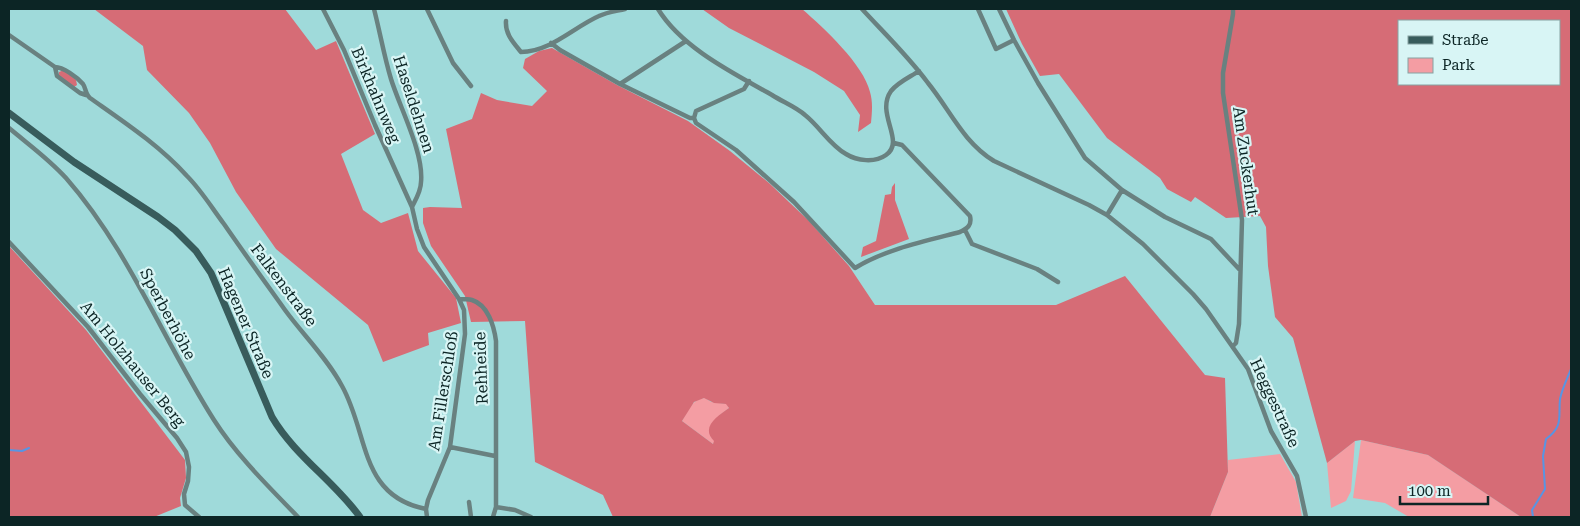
<svg xmlns="http://www.w3.org/2000/svg" width="1580" height="526" viewBox="0 0 1580 526" font-family="'Roboto Serif',serif">
<rect width="100%" height="100%" fill="#9fdada"/>
<path fill="#f49da3" d="M705 398 711 402 727 404 729 408 720 415 711 437 715 441 713 444 682 421C688 411 692 399 705 398Z
M1361 440 1428 455 1521 517H1409L1385 503 1353 498Z
M1355 441 1351 491 1346 501 1331 508 1327 463Z
M1280 454 1296 482 1302 517H1210L1228 472V460Z"/>
<path fill="#d66c76" fill-rule="evenodd" d="M94 9H285L316 50 336 41 375 134 341 154 363 210 381 223 408 213 418 251 456 298 461 323 428 333 429 345 383 362 368 325 276 249 236 192 210 143 189 113 147 70 143 46Z
M702 9H802C823 27 864 65 870 92 873 102 872 112 871 123L858 132 860 115 844 91 814 72 729 28Z
M1006 9H1571V517H1521L1428 455 1361 440 1355 441 1327 463 1293 338 1275 317 1268 266 1266 227 1260 216 1226 218 1195 197 1191 202 1167 189 1160 178 1107 138 1059 74 1040 76 1022 44ZM1399 21H1559V84H1399Z
M552 48 617 85 688 121 730 151 769 183 809 221 849 266 875 305H1056L1125 276 1205 375 1225 378 1228 472 1210 517H613L603 495 535 462 525 321 471 322 465 296 431 246 423 223V208L430 207 462 208 446 129 472 119 481 93 497 100 532 106 547 91 523 68 525 59 539 51ZM704 398 714 403 726 404 729 408C718 416 700 427 714 441L713 444 682 421 694 402Z
M64 70 76 80 77 85 74 87 59 77V72Z
M895 183V200L909 239 861 257 863 247 876 241 885 195 891 194 892 187Z
M9 246 86 330 185 460 186 478 180 498 181 506 154 517H9Z"/>
<g fill="none" stroke-linecap="round" stroke-linejoin="round">
<path stroke="#5895e3" stroke-width="2" d="M1571 351V367
M9 450 22 451 29 448
M1533 517 1532 510 1545 489 1543 456 1546 439C1564 426 1558 417 1560 399 1562 389 1567 379 1571 369"/>
<path stroke="#698180" stroke-width="4.5" d="M323 9 344 50 375 125 412 207 417 229 424 247 459 299 464 310 465 334 450 447 428 500 426 509 427 517
M374 9C380 32 384 56 391 79 400 108 424 153 421 182 421 191 416 199 412 207
M427 9 453 63 471 86
M658 9C682 48 733 73 772 95 783 102 796 107 805 115 820 127 830 145 846 154 857 161 875 163 886 155 906 141 875 114 891 91 898 82 910 77 919 71
M862 9C884 33 908 56 928 83 950 110 963 142 994 161L1089 205 1107 215 1143 244 1193 294 1206 309 1248 369 1271 431 1297 476 1306 517
M978 9 996 49 1014 40
M999 9 1014 40 1038 83 1085 158 1122 190 1165 217 1211 239 1239 269
M1233 9V14L1223 73V93L1242 220 1239 324 1236 343 1233 346
M506 21C505 34 513 42 521 52 550 52 574 27 599 16 607 12 617 11 625 9
M9 35 55 67C63 67 77 77 83 84 86 88 85 94 90 98 124 122 159 145 187 176 201 190 212 208 224 224 244 253 265 282 285 310 304 336 327 358 342 386 369 434 359 496 426 509
M551 43 560 50 620 84 690 118H694L696 123 736 150 794 202 855 268C886 249 925 241 960 232 968 228 972 225 970 216L902 145 894 143
M55 67 57 76 80 93 86 95
M620 84 686 41
M694 118 696 111 744 89 749 81
M9 128C28 144 49 159 66 178 129 250 163 340 214 420 237 456 269 487 298 517
M1107 215 1122 190
M965 230 972 244 1037 269 1058 282
M9 242 88 327 140 394 177 438 186 452 189 467 188 481 184 494 185 505 199 517
M459 299C463 299 468 299 472 300 488 305 494 326 496 341V507L515 510 531 517
M450 447 495 456
M469 502 471 517
M493 517 496 507"/>
<path stroke="#385c5c" stroke-width="7" d="M9 113 74 162 158 217 175 230 196 251 211 273 221 296 272 417C295 456 334 481 360 517"/>
</g>
<g text-anchor="middle" dominant-baseline="central" stroke-width="4.5" stroke-linejoin="round" paint-order="stroke">
<g font-size="16" fill="#0c2525" stroke="#d8f5f5">
<text transform="translate(376 95) rotate(67)">Birkhahnweg</text>
<text transform="translate(414 104) rotate(72)">Haseldehnen</text>
<text transform="translate(1246 161) rotate(82)">Am Zuckerhut</text>
<text transform="translate(284 285) rotate(53)">Falkenstraße</text>
<text transform="translate(168 314) rotate(62)">Sperberhöhe</text>
<text transform="translate(246 323) rotate(67)">Hagener Straße</text>
<text transform="translate(133 364) rotate(51)">Am Holzhauser Berg</text>
<text transform="translate(481 368) rotate(-92)">Rehheide</text>
<text transform="translate(443 391) rotate(-81)">Am Fillerschloß</text>
<text transform="translate(1275 403) rotate(65)">Heggestraße</text>
</g>
</g>
<rect width="1580" height="526" fill="none" stroke="#0c2525" stroke-width="20"/>
<rect x="1398" y="20" width="162" height="65" fill="#d8f5f5" stroke="#86a2a2"/>
<rect x="1408" y="36" width="25" height="8" fill="#385c5c" stroke="#86a2a2"/>
<text x="1442" y="45" font-size="15" fill="#0c2525">Straße</text>
<rect x="1408" y="58" width="25" height="15" fill="#f49da3" stroke="#86a2a2"/>
<text x="1442" y="70" font-size="15" fill="#0c2525">Park</text>
<path d="M1400 496v8h88v-8" fill="none" stroke="#0c2525" stroke-width="2.5"/>
<text x="1408" y="496" font-size="15" fill="#0c2525" stroke="#d8f5f5" stroke-width="4" paint-order="stroke">100 m</text>
</svg>
